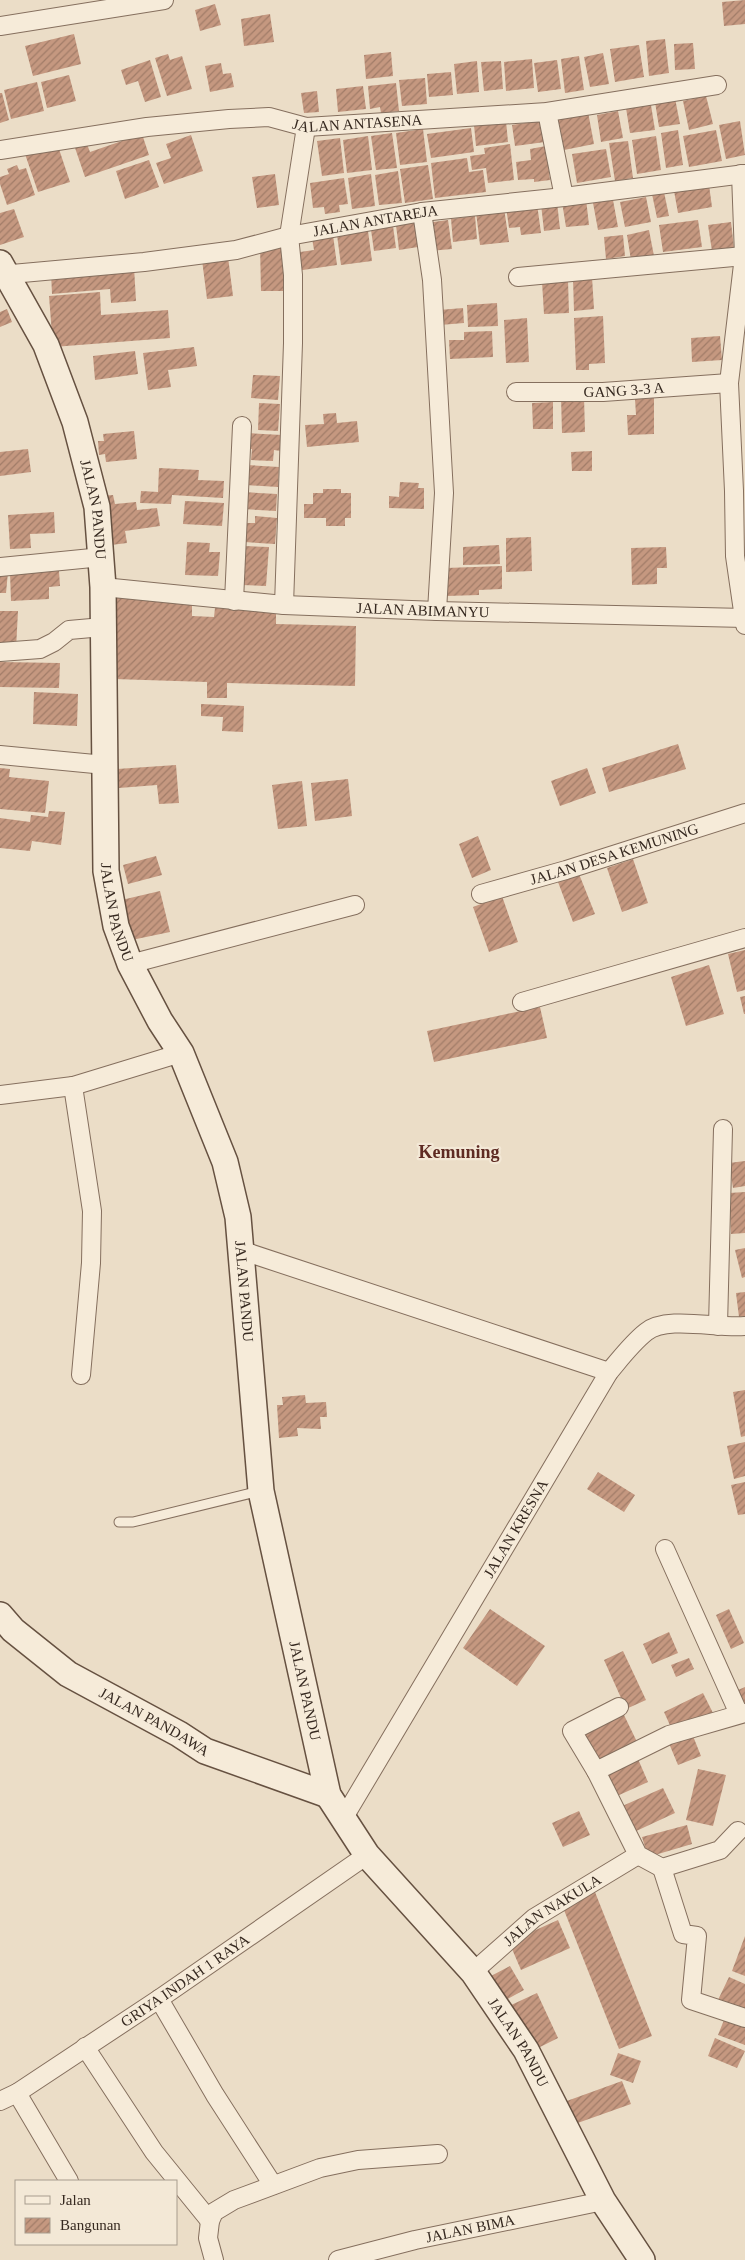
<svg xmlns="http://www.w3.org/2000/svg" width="745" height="2260" viewBox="0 0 745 2260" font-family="Georgia,serif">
<defs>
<pattern id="building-hatch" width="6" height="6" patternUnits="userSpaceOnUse" patternTransform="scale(1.25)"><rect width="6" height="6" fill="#c59880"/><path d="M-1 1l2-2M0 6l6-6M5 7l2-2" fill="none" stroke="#a17c68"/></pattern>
</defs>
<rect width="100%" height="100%" fill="#ebddc7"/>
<path fill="url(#building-hatch)" d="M745 0V24L724 26 722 2Z
M215 4 221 25 200 31 195 10Z
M270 14 274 42 244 46 241 19Z
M74 34 81 64 33 76 25 46Z
M665 39 669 73 649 76 646 41Z
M693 43 695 69 675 70 674 44Z
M639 45 644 77 615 82 610 49Z
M391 52 393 76 366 79 364 55Z
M603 53 609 84 590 87 584 57Z
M168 54 170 60 182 56 192 89 167 96 155 58Z
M579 56 584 90 565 93 561 59Z
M532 59 534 88 506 91 504 62Z
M150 60 161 97 145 102 138 81 126 85 121 70Z
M557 60 561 89 538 92 534 63Z
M477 61 479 92 457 94 454 64Z
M501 61 503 89 484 91 481 62Z
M221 63 223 74 231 73 234 87 210 92 205 66Z
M451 72 453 95 429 97 427 74Z
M69 75 76 101 47 108 41 82Z
M425 78 427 104 402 106 399 80Z
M37 82 44 111 11 119 4 90Z
M396 83 399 111 381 113 380 107 370 109 368 86Z
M363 86 366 109 338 112 336 89Z
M317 91 319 112 304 113 301 93Z
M0 93H2L9 120 0 123Z
M706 96 713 124 689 130 683 101Z
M675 98 680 124 659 127 655 102Z
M651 105 655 130 630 133 626 108Z
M618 111 623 138 601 142 597 115Z
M588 112 594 144 564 150 558 118Z
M543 120 545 142 515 146 512 125Z
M506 121 508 142 476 146 474 125Z
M740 121 745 155 726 159 719 125Z
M471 128 474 152 431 158 427 134Z
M423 129 427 162 400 165 396 133Z
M678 130 683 165 666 168 661 133Z
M716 130 722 161 689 167 683 136Z
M392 133 397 168 376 170 371 136Z
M142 134 149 155 85 177 73 142 85 139 90 152Z
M191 135 203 171 164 184 156 163 171 158 166 144Z
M368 136 372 170 347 173 343 140Z
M656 136 661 170 637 174 632 140Z
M340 138 344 173 322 176 317 141Z
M628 141 633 178 615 181 609 143Z
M57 143 70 182 38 192 25 154Z
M510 144 514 180 488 183 486 168 472 170 470 156 485 154 484 148Z
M546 146 550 180 534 182V179L518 180 516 162 531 160 530 149Z
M606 149 611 177 577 183 572 154Z
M467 158 469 172 483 170 486 192 435 198 431 163Z
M149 160 159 187 125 199 116 171Z
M17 165 19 170 26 168 35 195 7 205 0 184V177L9 174 7 169Z
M428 165 433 199 405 203 400 169Z
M398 171 402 203 379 205 375 175Z
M275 174 279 205 257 208 252 177Z
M371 174 375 206 352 209 348 178Z
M344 178 348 204 339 205 340 212 325 214 324 207 313 208 310 183Z
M709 185 712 207 678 213 674 191Z
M664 192 669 216 657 218 652 194Z
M646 197 651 222 625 227 620 202Z
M586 199 589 225 566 227 562 202Z
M613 200 618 227 598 230 593 203Z
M557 202 560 229 544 231 541 204Z
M537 204 541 233 521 235 520 227 509 228 506 207Z
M504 208 509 242 480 245 476 212Z
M14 209 24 237 0 245V213Z
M475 216 477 239 453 242 451 219Z
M448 220 452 249 429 251 426 223Z
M698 220 702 247 663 252 659 225Z
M731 222 734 248 712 251 708 225Z
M414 223 418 247 399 250 396 225Z
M393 226 396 248 374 251 371 230Z
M649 230 654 256 631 260 627 235Z
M368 231 372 261 341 265 337 235Z
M333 235 337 265 296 271 293 253 314 250 312 238Z
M623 235 625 256 606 259 604 237Z
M285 245 286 291H261L260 246Z
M228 257 233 296 207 299 202 260Z
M134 267 136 301 111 303 110 289 52 294 51 273Z
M592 277 594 309 574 311 573 279Z
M568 281 569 313 544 314 542 282Z
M100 292 101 315 168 310 170 338 53 347 49 296Z
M497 303 498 326 468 327 467 305Z
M463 308 464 323 440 325 439 310Z
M7 309 12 322 0 327V312Z
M603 316 605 363 589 364V370H576L574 318Z
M527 318 529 362 506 363 504 320Z
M492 331 493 357 450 359 449 340H464V332Z
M720 336 722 360 692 362 691 338Z
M194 347 197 366 168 370 171 387 148 390 143 353Z
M135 351 138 374 95 380 93 356Z
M253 375 280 376 278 400 251 398Z
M561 397H584L585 432 562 433Z
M654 398V434L628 435 627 415H636L635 399Z
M553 402V429H533L532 403Z
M259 403 280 404 278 431 258 430Z
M336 413 337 423 357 421 359 442 307 447 305 425 324 424 323 414Z
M134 431 137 459 106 462 105 454 99 455 98 441H104L103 434Z
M246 433 282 435 281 451 274 450 273 461 251 460 252 449H245Z
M28 449 31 472 0 476V452Z
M592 451V471H572L571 452Z
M247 465 279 467 278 487 246 485Z
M159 468 199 470 198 480 224 481 223 498 172 495 171 504 140 503 141 491 158 492Z
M400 482 419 483 418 488H424V509L389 508V496L399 497Z
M323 489H341V493H351V518H345V526H326V518H304V504H313V493H323Z
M243 492 277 494 276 511 242 509Z
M113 495 115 504 136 502 137 510 157 508 160 526 125 531 127 543 103 546 102 496Z
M185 501 224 503 222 526 183 524Z
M54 512 55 533 30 534 31 548 10 549 8 515Z
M255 516 277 518 275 544 244 542 246 523H255Z
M531 537 532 571 506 572V538Z
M187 542 210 543 209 552H220L218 576 185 575Z
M499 545 500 564 463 565V547Z
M245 546 269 547 266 586 242 585Z
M666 547 667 568H657V584L632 585 631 548Z
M502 566V589L479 590V595L447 596 446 568Z
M0 571 8 572 6 593H0Z
M59 571 60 586 49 587V599L11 601 10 573Z
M107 597 192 600V616L214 617 215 608 276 610V624L356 626 355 686 227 683V698H207V682L114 679 116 623H106Z
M0 611H18L16 649 0 648Z
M0 662 60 663 59 688 0 687Z
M34 692 78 694 77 726 33 724Z
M201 704 244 706 243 732 222 731 223 717 201 716Z
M678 744 686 769 609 792 602 768Z
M176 765 179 803 159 804 157 785 119 788 117 769Z
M0 768 10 769 9 777 49 781 45 813 0 809Z
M587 768 596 793 560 806 551 781Z
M348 779 352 816 315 821 311 783Z
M302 781 307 826 278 829 272 785Z
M49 811 65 812 61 845 32 841 30 851 0 848V818L30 822 31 815 48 817Z
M478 836 491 870 472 878 459 844Z
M156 856 162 875 128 884 123 865Z
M633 859 648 903 622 912 607 868Z
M579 874 595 914 573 922 558 882Z
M160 891 170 932 122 942 113 902Z
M502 896 518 942 489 952 473 907Z
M745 950V990L737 992 728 954Z
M709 965 724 1014 686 1026 671 977Z
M745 996V1014H744L740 997Z
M540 1007 547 1038 434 1062 427 1031Z
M745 1161V1186L733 1188 729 1163Z
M745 1192V1233L731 1234 729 1193Z
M745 1248V1277L742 1278 735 1250Z
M745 1292V1316L739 1317 736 1293Z
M745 1390V1436L741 1437 733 1392Z
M305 1395 306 1403 326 1402 327 1417H320L321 1429 297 1428 298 1436 279 1438 277 1405H283L282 1397Z
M745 1442V1476L734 1479 727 1446Z
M598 1472 635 1495 624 1512 587 1489Z
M745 1482V1514L738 1515 731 1485Z
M490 1609 545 1646 517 1686 463 1648Z
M729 1609 744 1643 731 1649 716 1615Z
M669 1632 678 1653 652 1664 643 1644Z
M623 1651 646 1700 626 1709 604 1660Z
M689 1658 694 1669 676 1677 671 1665Z
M745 1687V1707L731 1693Z
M703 1693 713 1713 673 1732 664 1712Z
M624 1715 639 1746 595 1767 580 1736Z
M691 1731 701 1756 678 1765 668 1741Z
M638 1759 648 1782 617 1796 607 1774Z
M698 1769 726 1775 713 1826 686 1820Z
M663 1788 675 1813 632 1833 620 1807Z
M579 1811 590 1835 563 1847 552 1823Z
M687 1825 692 1844 648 1857 642 1837Z
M595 1892 652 2036 619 2049 562 1905Z
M558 1920 570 1948 521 1970 509 1942Z
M745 1936V1976L732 1971Z
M510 1966 524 1990 504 2001 491 1976Z
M729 1977 745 1984V2013L718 2000Z
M537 1993 558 2038 530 2052 509 2006Z
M726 2015 745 2023V2045L718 2035Z
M715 2038 745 2051 737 2068 708 2056Z
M618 2053 641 2061 633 2083 610 2075Z
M622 2081 631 2104 572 2125 564 2102Z"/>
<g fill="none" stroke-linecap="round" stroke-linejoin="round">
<defs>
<path id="lane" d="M119 1522H133L260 1491"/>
<g id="street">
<path d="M0 26 164 0"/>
<path d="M547 112 564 197"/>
<path id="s1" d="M0 150 147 127 229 119 269 117 306 127 547 112 717 85"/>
<path d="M741 174 744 256 729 383 734 491 735 556 745 625"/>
<path d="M422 212 432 280 444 493 437 611"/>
<path id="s2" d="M0 275 144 262 236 250 289 236 422 212 564 197 745 174"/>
<path d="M518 277 744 256"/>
<path id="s3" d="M516 392H603L729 383"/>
<path d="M0 567 102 557"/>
<path id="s4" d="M103 587 284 605 437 611 745 618"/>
<path d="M234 601 242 426"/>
<path d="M284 605 293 343V275L289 236 306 127"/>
<path d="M0 652 40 649 54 642 69 630 103 627"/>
<path d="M0 755 105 765"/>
<path id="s5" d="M481 894 566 870 745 813"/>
<path d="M130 964 355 905"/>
<path d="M522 1002 745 938"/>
<path d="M73 1086 92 1211 91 1263 81 1375"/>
<path d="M0 1095 73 1086 181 1053"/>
<path d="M240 1250 609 1372"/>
<path d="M718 1326 723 1129"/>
<path d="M665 1549 739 1714"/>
<path d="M596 1771 572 1731 619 1707"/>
<path id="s6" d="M343 1819 609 1372C620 1359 632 1343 646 1332 667 1315 718 1329 745 1326"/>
<path d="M738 1831 720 1850 662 1868 638 1855 596 1771 669 1735 745 1713"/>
<path d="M662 1868 683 1934 697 1936 691 2000 745 2018"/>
<path id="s7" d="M473 1972 534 1918 638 1855"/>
<path d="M159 1999 215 2095 273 2185"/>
<path d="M85 2047 154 2152 210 2221"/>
<path d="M17 2093 69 2181"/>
<path id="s8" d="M0 2101 17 2093 159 1999 367 1855"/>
<path d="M214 2260 208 2238 210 2221 214 2212 234 2200 320 2168 358 2160 438 2154"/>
<path id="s9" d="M338 2260 415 2240 603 2201"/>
</g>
<g id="secondary">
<path id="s10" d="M0 263 46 345 75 422 97 507 103 587 106 871 116 926 130 964 160 1021 181 1053 225 1162 238 1217 261 1491 328 1795 367 1855 473 1972 526 2050 603 2201 642 2260"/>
<path id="s11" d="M0 1615 13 1630 68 1674 179 1734 205 1751 328 1795"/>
</g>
</defs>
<use href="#lane" stroke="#856f5e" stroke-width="11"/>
<use href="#street" stroke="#856f5e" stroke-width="20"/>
<use href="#secondary" stroke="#665141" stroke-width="28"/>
<use href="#lane" stroke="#f6ebd9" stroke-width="9"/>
<use href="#street" stroke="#f6ebd9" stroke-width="18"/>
<use href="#secondary" stroke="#f6ebd9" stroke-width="25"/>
</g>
<g text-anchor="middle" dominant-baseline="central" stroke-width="4.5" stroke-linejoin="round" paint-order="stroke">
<g font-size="15" fill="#362920" stroke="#f3e8d6">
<text stroke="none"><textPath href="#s1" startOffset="361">JALAN ANTASENA</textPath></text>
<text stroke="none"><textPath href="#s2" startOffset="380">JALAN ANTAREJA</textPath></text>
<text stroke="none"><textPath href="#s3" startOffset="108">GANG 3-3 A</textPath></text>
<text stroke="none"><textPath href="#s10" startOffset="266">JALAN PANDU</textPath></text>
<text stroke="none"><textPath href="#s4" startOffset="321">JALAN ABIMANYU</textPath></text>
<text stroke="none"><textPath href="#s5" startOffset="139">JALAN DESA KEMUNING</textPath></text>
<text stroke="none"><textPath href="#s10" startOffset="671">JALAN PANDU</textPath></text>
<text stroke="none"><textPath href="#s10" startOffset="1076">JALAN PANDU</textPath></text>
<text stroke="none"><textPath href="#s6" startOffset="338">JALAN KRESNA</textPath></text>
<text stroke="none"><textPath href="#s10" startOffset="1481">JALAN PANDU</textPath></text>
<text stroke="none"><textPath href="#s11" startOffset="189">JALAN PANDAWA</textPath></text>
<text stroke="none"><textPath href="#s7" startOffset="101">JALAN NAKULA</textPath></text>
<text stroke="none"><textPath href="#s8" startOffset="221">GRIYA INDAH 1 RAYA</textPath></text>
<text stroke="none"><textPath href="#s10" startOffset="1901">JALAN PANDU</textPath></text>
<text stroke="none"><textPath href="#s9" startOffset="136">JALAN BIMA</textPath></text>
</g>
<g font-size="18" font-weight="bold" fill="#5f2b23" stroke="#f3e8d6">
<text x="459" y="1152">Kemuning</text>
</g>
</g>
<rect x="15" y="2180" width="162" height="65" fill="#f3e8d6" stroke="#a79c8d"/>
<rect x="25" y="2196" width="25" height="8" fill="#f6ebd9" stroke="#a79c8d"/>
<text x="60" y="2205" font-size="15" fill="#362920">Jalan</text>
<rect x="25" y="2218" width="25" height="15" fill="url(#building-hatch)" stroke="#a79c8d"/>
<text x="60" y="2230" font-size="15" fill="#362920">Bangunan</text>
</svg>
